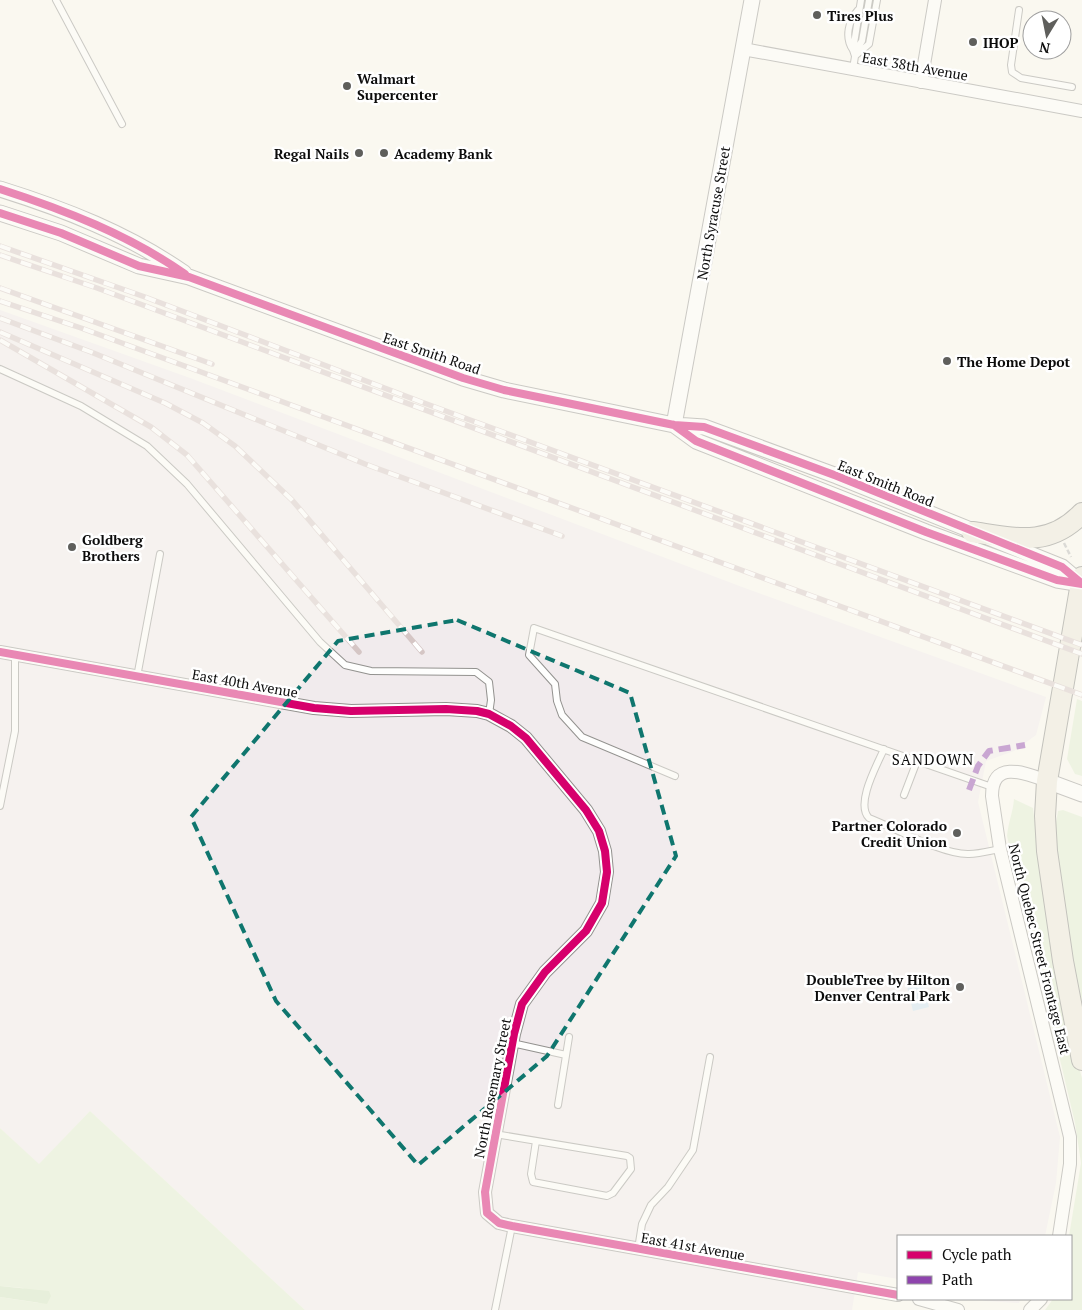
<svg xmlns="http://www.w3.org/2000/svg" width="1082" height="1310" viewBox="0 0 1082 1310" font-family="'PT Serif',serif">
<rect width="100%" height="100%" fill="#faf8f0"/>
<path fill="#f1ebed" d="M0 310 190 378 742 587 1046 697 1036 735 1014 751 986 761 978 802 1060 1137 1056 1183 1045 1236H898V1279L858 1272 852 1310H305L90 1111 39 1165 0 1128Z
M980 1299H1021L1019 1303 986 1301Z"/>
<path fill="#e1eed1" d="M1077 699 1082 701V776L1075 774 1067 759Z
M1014 799 1033 808 1037 841 1076 1057 1082 1078V1310H1045L1053 1299H1071L1069 1236 1081 1163 1075 1123 1007 836C1008 823 1013 812 1014 799Z
M1063 810 1082 817V1016L1054 835 1058 811Z
M90 1111 305 1310H0V1297L39 1303 23 1288 0 1286V1128L39 1164Z"/>
<path fill="#d1e5c0" d="M0 1286 49 1291 51 1296 47 1304 0 1297Z"/>
<path fill="#c9e1f1" d="M922 978 929 1007 913 1011 906 982Z"/>
<g fill="none" stroke-linecap="round" stroke-linejoin="round">
<defs>
<path id="service" d="M56 0 122 124
M861 0 853 50 855 56 869 44 877 0
M1019 10 1011 65 1012 72 1021 78 1072 87
M853 50C844 37 849 20 858 10
M853 69 856 50 862 41 869 0
M0 369 81 406 147 446 187 484 320 642 345 665 371 671 476 672 489 682 491 700 489 714
M137 677 160 554
M884 749C877 765 855 804 869 818 895 828 943 855 969 854 979 854 990 851 1000 849
M675 776 582 737 562 715 557 701 555 684 529 655 534 628 992 787
M904 795 917 761
M0 806 15 731V655
M512 1043 566 1055
M558 1105 569 1037
M495 1134 627 1156 630 1158 631 1169 613 1193 607 1196 533 1182 531 1174 536 1141
M638 1249 642 1224 651 1205 668 1187 693 1150 710 1057
M495 1310 512 1226"/>
<path id="minor" d="M743 49 1082 111
M921 82 935 0
M0 652 314 708 351 711 446 709 477 711 489 714 511 726 526 738 586 810 599 831 605 851 607 872 602 903 586 931 545 972 522 1004 514 1034 485 1192 487 1213 499 1223 512 1226 898 1295
M1047 781C1025 773 992 759 992 796L1000 849 1070 1137V1164L1059 1236
M919 1299 958 1310
M1030 1310 1041 1299"/>
<path id="tertiary" d="M0 189C64 209 128 234 184 273
M0 213 61 233 139 266 189 277 463 378 504 390 674 425 704 427 837 476 1062 567 1081 583
M674 425 696 441 926 532 1057 580 1082 584
M674 425 752 0
M1047 781 1082 794"/>
<path id="primary" d="M972 532C1014 538 1049 548 1082 513
M1082 577 1047 781 1045 816 1047 851 1063 961 1082 1060"/>
</defs>
<use href="#service" stroke="#93928f" stroke-width="8"/>
<use href="#minor" stroke="#93928f" stroke-width="14"/>
<use href="#tertiary" stroke="#93928f" stroke-width="17"/>
<use href="#primary" stroke="#80807c" stroke-width="22"/>
<path stroke="#b7b7b5" stroke-width="2.5" stroke-dasharray="5 2.5" stroke-linecap="butt" d="M1064 543 1071 557"/>
<use href="#service" stroke="#fefefd" stroke-width="6"/>
<use href="#minor" stroke="#fefefd" stroke-width="12"/>
<use href="#tertiary" stroke="#fefefd" stroke-width="15"/>
<use href="#primary" stroke="#eae7d9" stroke-width="20"/>
<defs>
<path id="rail" d="M0 246 145 297 424 403 1082 645
M0 255 97 288 1082 654
M0 288 212 364
M0 301 81 328 1082 695
M0 318 91 352 365 464 562 536
M0 332 165 403 203 423 235 446 292 500 422 652
M0 340 151 427 187 455 359 652"/>
</defs>
<use href="#rail" stroke="#d5c6c5" stroke-width="5.5"/>
<use href="#rail" stroke="#fff" stroke-width="4" stroke-dasharray="11" stroke-linecap="butt"/>
<path stroke="#8e44ad" stroke-width="6" stroke-dasharray="12 6" stroke-linecap="butt" d="M969 790 978 766 989 751 1025 745"/>
<defs>
<path id="cycleway" d="M0 189C65 210 129 235 185 274
M0 213 61 233 139 266 189 277 463 378 504 390 674 425 704 427 837 476 1062 567 1081 583
M674 425 696 441 926 532 1057 580 1082 584
M0 652 314 708 351 711 446 709 477 711 489 714 511 726 526 738 586 810 599 831 605 851 607 872 602 903 586 931 545 972 522 1004 514 1034 485 1192 487 1213 499 1223 512 1226 898 1295"/>
</defs>
<use href="#cycleway" stroke="#fff" stroke-width="11"/>
<use href="#cycleway" stroke="#d6006c" stroke-width="8"/>
</g>
<path d="M0 0H1082V1310H0ZM457 620 630 693 676 856 547 1056 418 1165 276 1001 191 817 338 641Z" fill="#faf8f0" fill-opacity=".55" fill-rule="evenodd"/>
<path fill="none" stroke="#0f766e" stroke-width="4" stroke-dasharray="10 6" stroke-linejoin="round" d="M457 620 630 693 676 856 547 1056 418 1165 276 1001 191 817 338 641Z"/>
<g fill="#5f5f5c" stroke="#fff" stroke-width="2">
<circle cx="817" cy="15" r="5"/>
<circle cx="973" cy="42" r="5"/>
<circle cx="347" cy="86" r="5"/>
<circle cx="359" cy="153" r="5"/>
<circle cx="384" cy="153" r="5"/>
<circle cx="947" cy="361" r="5"/>
<circle cx="72" cy="547" r="5"/>
<circle cx="957" cy="833" r="5"/>
<circle cx="960" cy="987" r="5"/>
</g>
<g text-anchor="middle" dominant-baseline="central" stroke-width="5" stroke-linejoin="round" paint-order="stroke">
<g font-size="14" font-weight="bold" fill="#0c0c0c" stroke="#fff" text-anchor="start">
<text x="827" y="15">Tires Plus</text>
<text x="983" y="42">IHOP</text>
<text x="357" y="78">Walmart<tspan x="357" dy="16">Supercenter</tspan></text>
<text x="349" y="153" text-anchor="end">Regal Nails</text>
<text x="394" y="153">Academy Bank</text>
<text x="957" y="361">The Home Depot</text>
<text x="82" y="539">Goldberg<tspan x="82" dy="16">Brothers</tspan></text>
<text x="947" y="825" text-anchor="end">Partner Colorado<tspan x="947" dy="16">Credit Union</tspan></text>
<text x="950" y="979" text-anchor="end">DoubleTree by Hilton<tspan x="950" dy="16">Denver Central Park</tspan></text>
</g>
<g font-size="14" fill="#0c0c0c" stroke="#fff">
<text transform="translate(915 66) rotate(10)">East 38th Avenue</text>
<text transform="translate(713 213) rotate(-80)">North Syracuse Street</text>
<text transform="translate(432 353) rotate(19)">East Smith Road</text>
<text transform="translate(886 483) rotate(22)">East Smith Road</text>
<text transform="translate(245 683) rotate(10)">East 40th Avenue</text>
<text transform="translate(1040 949) rotate(76)">North Quebec Street Frontage East</text>
<text transform="translate(492 1088) rotate(-79)">North Rosemary Street</text>
<text transform="translate(693 1246) rotate(10)">East 41st Avenue</text>
</g>
<g font-size="15" letter-spacing="1" fill="#0c0c0c" stroke="#fff">
<text x="933" y="759">SANDOWN</text>
</g>
</g>
<rect x="897" y="1235" width="175" height="65" fill="#ffffff" stroke="#9e9e9e"/>
<rect x="907" y="1251" width="25" height="8" fill="#d6006c" stroke="#9e9e9e"/>
<text x="942" y="1260" font-size="15" fill="#0c0c0c">Cycle path</text>
<rect x="907" y="1276" width="25" height="8" fill="#8e44ad" stroke="#9e9e9e"/>
<text x="942" y="1285" font-size="15" fill="#0c0c0c">Path</text>
<g transform="translate(1047 35) rotate(190)"><circle r="24" fill="#ffffff" stroke="#9e9e9e"/>
<path d="M0-4L9 19L0 12L-9 19Z" fill="#5f5f5c"/>
<text y="-8" font-size="14" font-weight="bold" text-anchor="middle" fill="#0c0c0c">N</text>
</g>
</svg>
